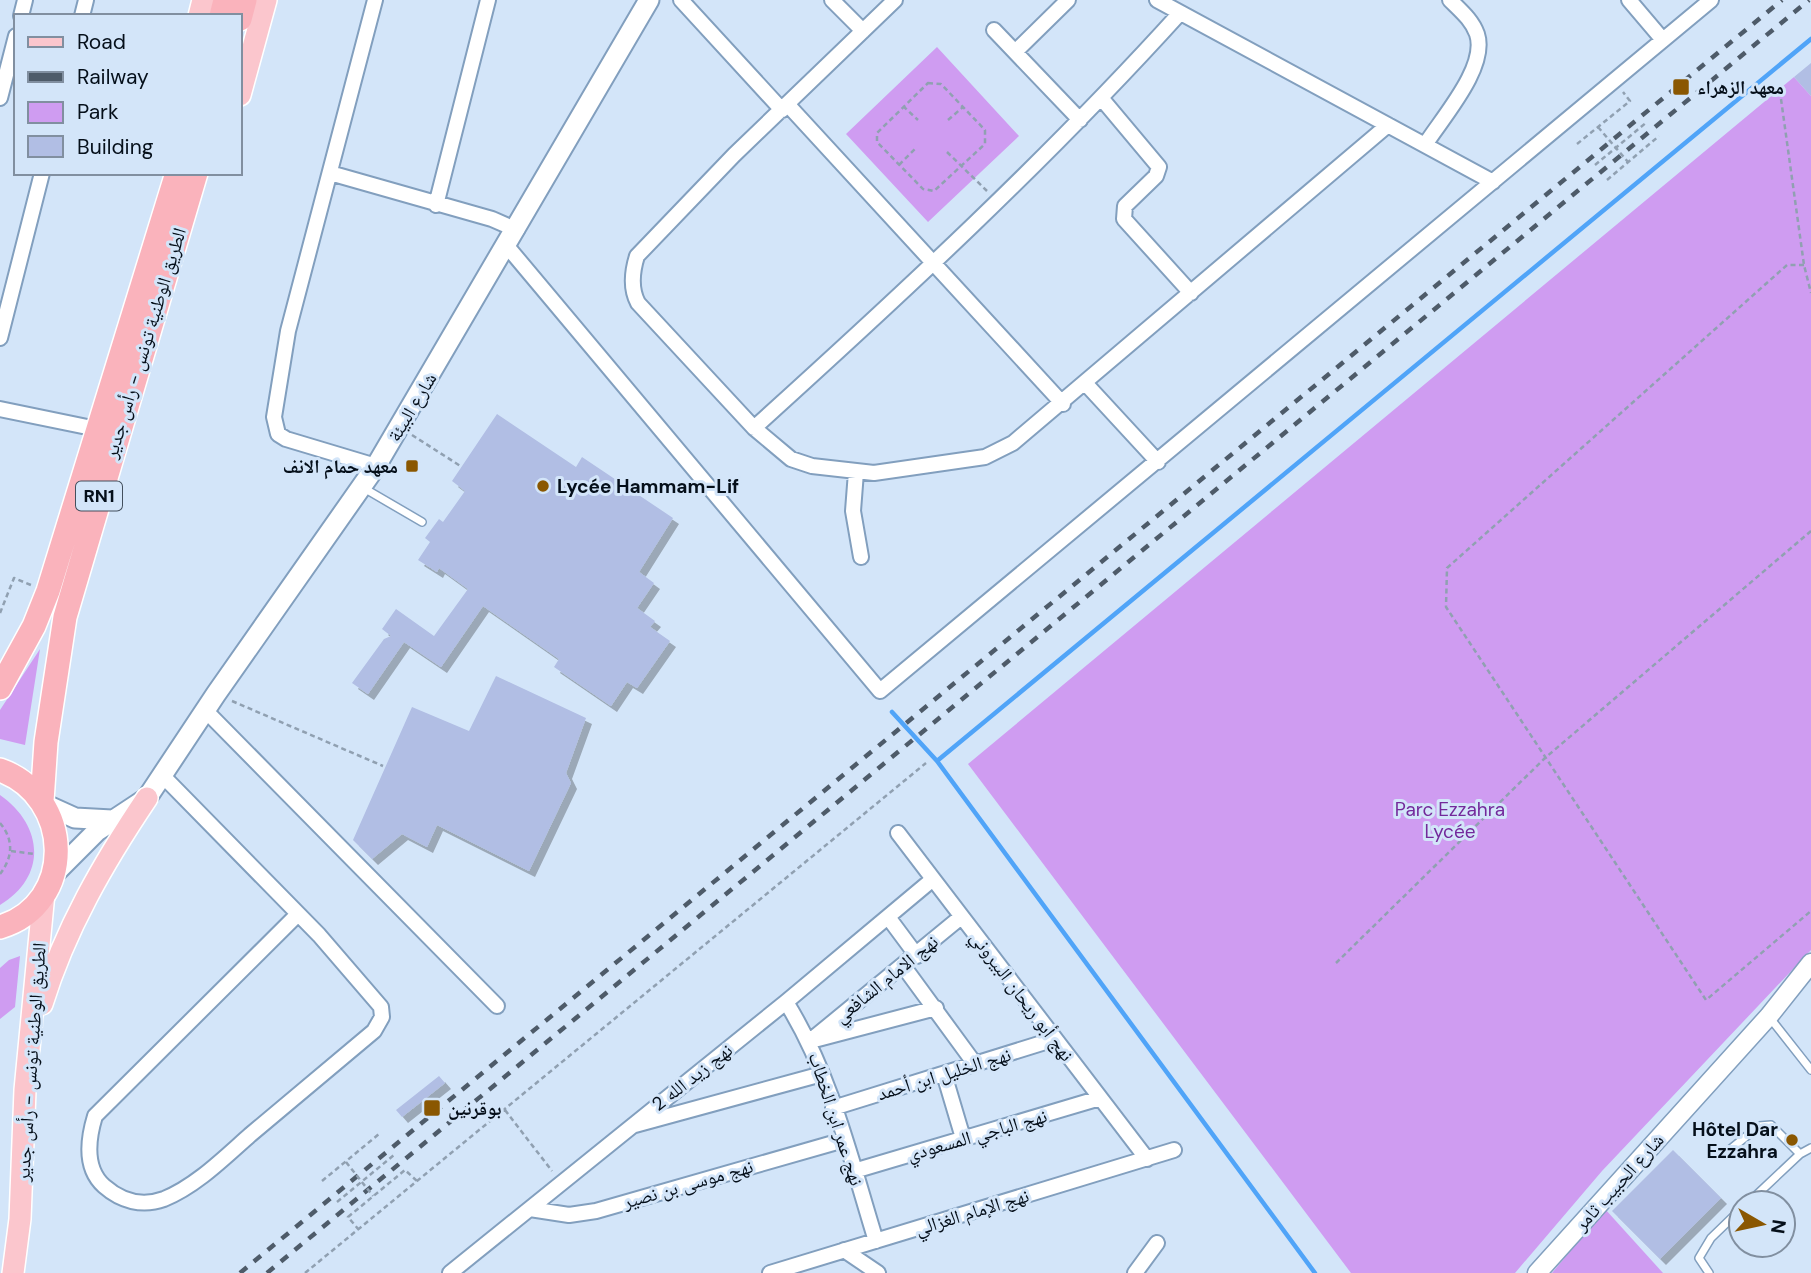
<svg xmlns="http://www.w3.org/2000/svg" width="1811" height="1273" viewBox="0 0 1811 1273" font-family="'DM Sans','Noto Naskh Arabic',sans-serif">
<defs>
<filter id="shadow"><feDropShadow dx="6" dy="6" stdDeviation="0" flood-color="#0004"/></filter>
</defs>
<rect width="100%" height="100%" fill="#d3e5f9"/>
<path fill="#cf9cf1" d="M937 47 1019 136 928 222 846 134Z
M1794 77 1811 96V950L1602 1171 1515 1273H1351L968 764Z
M40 649 25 745 0 739V710Z
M0 795C43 825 48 876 0 905Z
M20 956 15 1007 0 1019V968L9 960Z
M1605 1209 1663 1273H1552Z"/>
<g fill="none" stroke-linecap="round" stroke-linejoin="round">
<path stroke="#50a4f8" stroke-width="4.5" d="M892 712 937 761 1315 1273
M937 761 1811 39"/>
</g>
<path fill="#b1bee4" filter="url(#shadow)" d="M1811 63V96L1794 77Z
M497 414 576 467 582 457 673 518 639 572 654 583 637 608 655 621 650 627 670 641 637 688 627 682 611 706 554 667 559 659 483 606 441 667 404 642 368 694 352 683 384 639 391 636 382 629 396 609 434 636 468 589 439 568 437 572 418 560 430 542 425 538 439 519 443 522 465 491 452 481Z
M496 676 586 718 566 773 571 783 529 871 437 825 427 847 402 834 372 859 353 840 412 707 469 731Z
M439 1076 445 1083 402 1117 396 1110Z
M1673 1150 1721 1198 1660 1259 1612 1211Z"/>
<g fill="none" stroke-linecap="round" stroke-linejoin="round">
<defs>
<path id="service" d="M362 487 422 522
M1770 1018 1811 1070
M1727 1152 1759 1126 1771 1125 1800 1154
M1748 1203 1800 1154 1811 1148
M1709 1273 1699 1258 1711 1238 1741 1209"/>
<path id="minor" d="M375 0 288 331 274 417 278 434 286 439 376 466
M681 0 782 110
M832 0 863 31
M895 0 734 155 637 256C632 272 630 288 638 303L754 428 791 459 812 466 874 473 985 457 1013 443 1388 125
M1157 0 1493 182
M1629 0 1663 40
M21 16 25 0
M82 16 86 0
M994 30 1080 120
M1015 52 1068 0
M0 98 16 36
M1102 99 1159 167 1156 176 1125 206 1124 219 1191 293
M788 105 1063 404
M1425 145C1442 118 1488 67 1477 34 1472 20 1461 11 1450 0
M330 173 492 219 517 230
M436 205 488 0
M506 245 880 691 1711 0
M0 338 42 173
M1086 384 1158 462
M0 409 97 429
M754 428C901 295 1047 160 1180 13
M856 472 853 511 861 557
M205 710 497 1006
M162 775 319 935 381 1007 382 1017 374 1031C332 1066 291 1101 250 1135 224 1158 196 1186 164 1199 142 1207 121 1201 104 1186 84 1168 88 1139 95 1116L298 914
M898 833 1147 1159
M888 917 917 956
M904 967 975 1064
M786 1002C831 1074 851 1160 876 1241
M818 1039 936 1008
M810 1041 961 917
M944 1074 963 1138
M833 1108 1055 1039
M635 1125 822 1074
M854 1171 1100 1098
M530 1209 569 1215 596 1211 844 1140
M844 1250 878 1273
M450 1273 786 1002 933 879
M770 1273 1174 1150
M1135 1273 1157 1243"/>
<path id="tertiary" d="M1537 1273 1769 1016 1811 963"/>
<path id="secondary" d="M44 804 75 818 112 820
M52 876 97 831 147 798 216 694 376 466 649 0"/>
<path id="primary" d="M199 16 203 0
M240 95 266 0
M42 1004C65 929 104 862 147 798
M13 1273 20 1219 25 1090 44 893"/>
<path id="trunk" d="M221 16 225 0
M240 19 245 0
M0 688 34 626 48 591 177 173
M0 770C73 796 77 904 0 927
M42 801 46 742 65 617 196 173"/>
</defs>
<use href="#service" stroke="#829fbe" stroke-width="10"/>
<use href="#minor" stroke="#829fbe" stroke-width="18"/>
<use href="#tertiary" stroke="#829fbe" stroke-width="21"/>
<use href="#secondary" stroke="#829fbe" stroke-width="23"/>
<use href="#primary" stroke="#fff" stroke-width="24"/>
<use href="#trunk" stroke="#fff" stroke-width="26"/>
<path stroke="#90a0b1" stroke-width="2.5" stroke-dasharray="5 3.5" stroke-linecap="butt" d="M928 83 941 84 985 130V144L934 191 923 189 877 142V133Z
M1781 99 1804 265 1811 293
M903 106 918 120
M948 120 963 107
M1577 144 1630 101 1623 92
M947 152 987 191
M899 165 916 148
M1595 165 1647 122
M1607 180 1659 136
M1804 265H1787L1447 568 1446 607 1706 1000 1811 911
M412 435 462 467
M0 613 14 578 31 585
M232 701 383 766
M0 823C14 840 13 857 0 874
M11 851 34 854
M1336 963 1545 758 1811 531
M505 1110 552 1171
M322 1181 379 1134
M337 1202 394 1155
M359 1230 348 1217 405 1170 418 1182
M305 1273 926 763"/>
<use href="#service" stroke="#fff" stroke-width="7"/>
<use href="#minor" stroke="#fff" stroke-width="14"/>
<use href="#tertiary" stroke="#fff" stroke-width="18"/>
<use href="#secondary" stroke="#fff" stroke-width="19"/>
<use href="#primary" stroke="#fbc6cd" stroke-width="21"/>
<use href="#trunk" stroke="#fab3bc" stroke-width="23"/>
<path stroke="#4e5b69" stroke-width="4.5" stroke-dasharray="9 9" stroke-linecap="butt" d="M240 1273 1782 0
M267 1273 1809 0"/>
<path stroke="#90a0b1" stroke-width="2.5" stroke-dasharray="5 3.5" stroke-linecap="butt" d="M1598 127 1628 162
M346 1162 373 1196"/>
</g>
<g fill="#8a5701" stroke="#d3e5f9" stroke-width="2.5">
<rect x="1672" y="78" width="18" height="18" rx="3.5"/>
<rect x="405" y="459" width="14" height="14" rx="3.5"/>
<circle cx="543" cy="486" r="7"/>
<rect x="423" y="1099" width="18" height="18" rx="3.5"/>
<circle cx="1792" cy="1140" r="7"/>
</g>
<g text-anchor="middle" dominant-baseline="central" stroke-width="6" stroke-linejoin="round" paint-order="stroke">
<rect fill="#d3e5f9" stroke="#434f5d" stroke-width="2" x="76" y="481.5" width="46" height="29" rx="5"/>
<g font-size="18" font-weight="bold" fill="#050f1a">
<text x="99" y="496">RN1</text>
</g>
<g font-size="19" font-weight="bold" fill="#050f1a" stroke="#d3e5f9" text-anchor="start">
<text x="1697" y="87">معهد الزهراء</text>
<text x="398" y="466" text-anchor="end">معهد حمام الانف</text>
<text x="557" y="486">Lycée Hammam-Lif</text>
<text x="448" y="1108">بوقرنين</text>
<text x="1778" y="1129" text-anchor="end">Hôtel Dar<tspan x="1778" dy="22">Ezzahra</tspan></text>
</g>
<g font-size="19" fill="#050f1a" stroke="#d3e5f9">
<text transform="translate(145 343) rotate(-73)">الطريق الوطنية تونس - رأس جدير</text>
<text transform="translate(412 407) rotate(-59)">شارع البيئة</text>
<text transform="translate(886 979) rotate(-39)">نهج الامام الشافعي</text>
<text transform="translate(1022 996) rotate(53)">نهج أبو ريحان البيروني</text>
<text transform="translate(31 1062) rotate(-86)">الطريق الوطنية تونس - رأس جدير</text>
<text transform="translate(944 1074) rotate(-17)">نهج الخليل ابن أحمد</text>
<text transform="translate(692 1077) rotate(-38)">نهج زيد الله 2</text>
<text transform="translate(836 1119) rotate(72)">نهج عمر ابن الخطاب</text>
<text transform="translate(977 1135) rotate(-16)">نهج الباجي المسعودي</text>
<text transform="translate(1619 1182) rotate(-48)">شارع الحبيب ثامر</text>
<text transform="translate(688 1184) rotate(-16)">نهج موسى بن نصير</text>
<text transform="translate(972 1212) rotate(-17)">نهج الإمام الغزالي</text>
</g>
<g font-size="19" fill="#73299b" stroke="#d3e5f9">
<text x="1450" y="809">Parc Ezzahra<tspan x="1450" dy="22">Lycée</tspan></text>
</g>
</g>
<rect x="14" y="14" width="228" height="161" fill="#d3e5f9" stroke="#818fa0" stroke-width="2"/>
<rect x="28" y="37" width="35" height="10" fill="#fbc6cd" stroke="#818fa0" stroke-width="2"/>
<text x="77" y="49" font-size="21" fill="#050f1a">Road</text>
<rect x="28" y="72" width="35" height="10" fill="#4e5b69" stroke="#818fa0" stroke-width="2"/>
<text x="77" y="84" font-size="21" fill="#050f1a">Railway</text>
<rect x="28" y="102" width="35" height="21" fill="#cf9cf1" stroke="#818fa0" stroke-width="2"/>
<text x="77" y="119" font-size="21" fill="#050f1a">Park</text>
<rect x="28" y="136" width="35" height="21" fill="#b1bee4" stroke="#818fa0" stroke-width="2"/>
<text x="77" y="154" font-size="21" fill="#050f1a">Building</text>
<g transform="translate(1762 1224) rotate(99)"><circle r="33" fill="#d3e5f9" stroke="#818fa0" stroke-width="2"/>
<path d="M0-5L12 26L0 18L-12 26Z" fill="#8a5701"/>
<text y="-10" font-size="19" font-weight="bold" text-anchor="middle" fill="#050f1a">N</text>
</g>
</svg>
